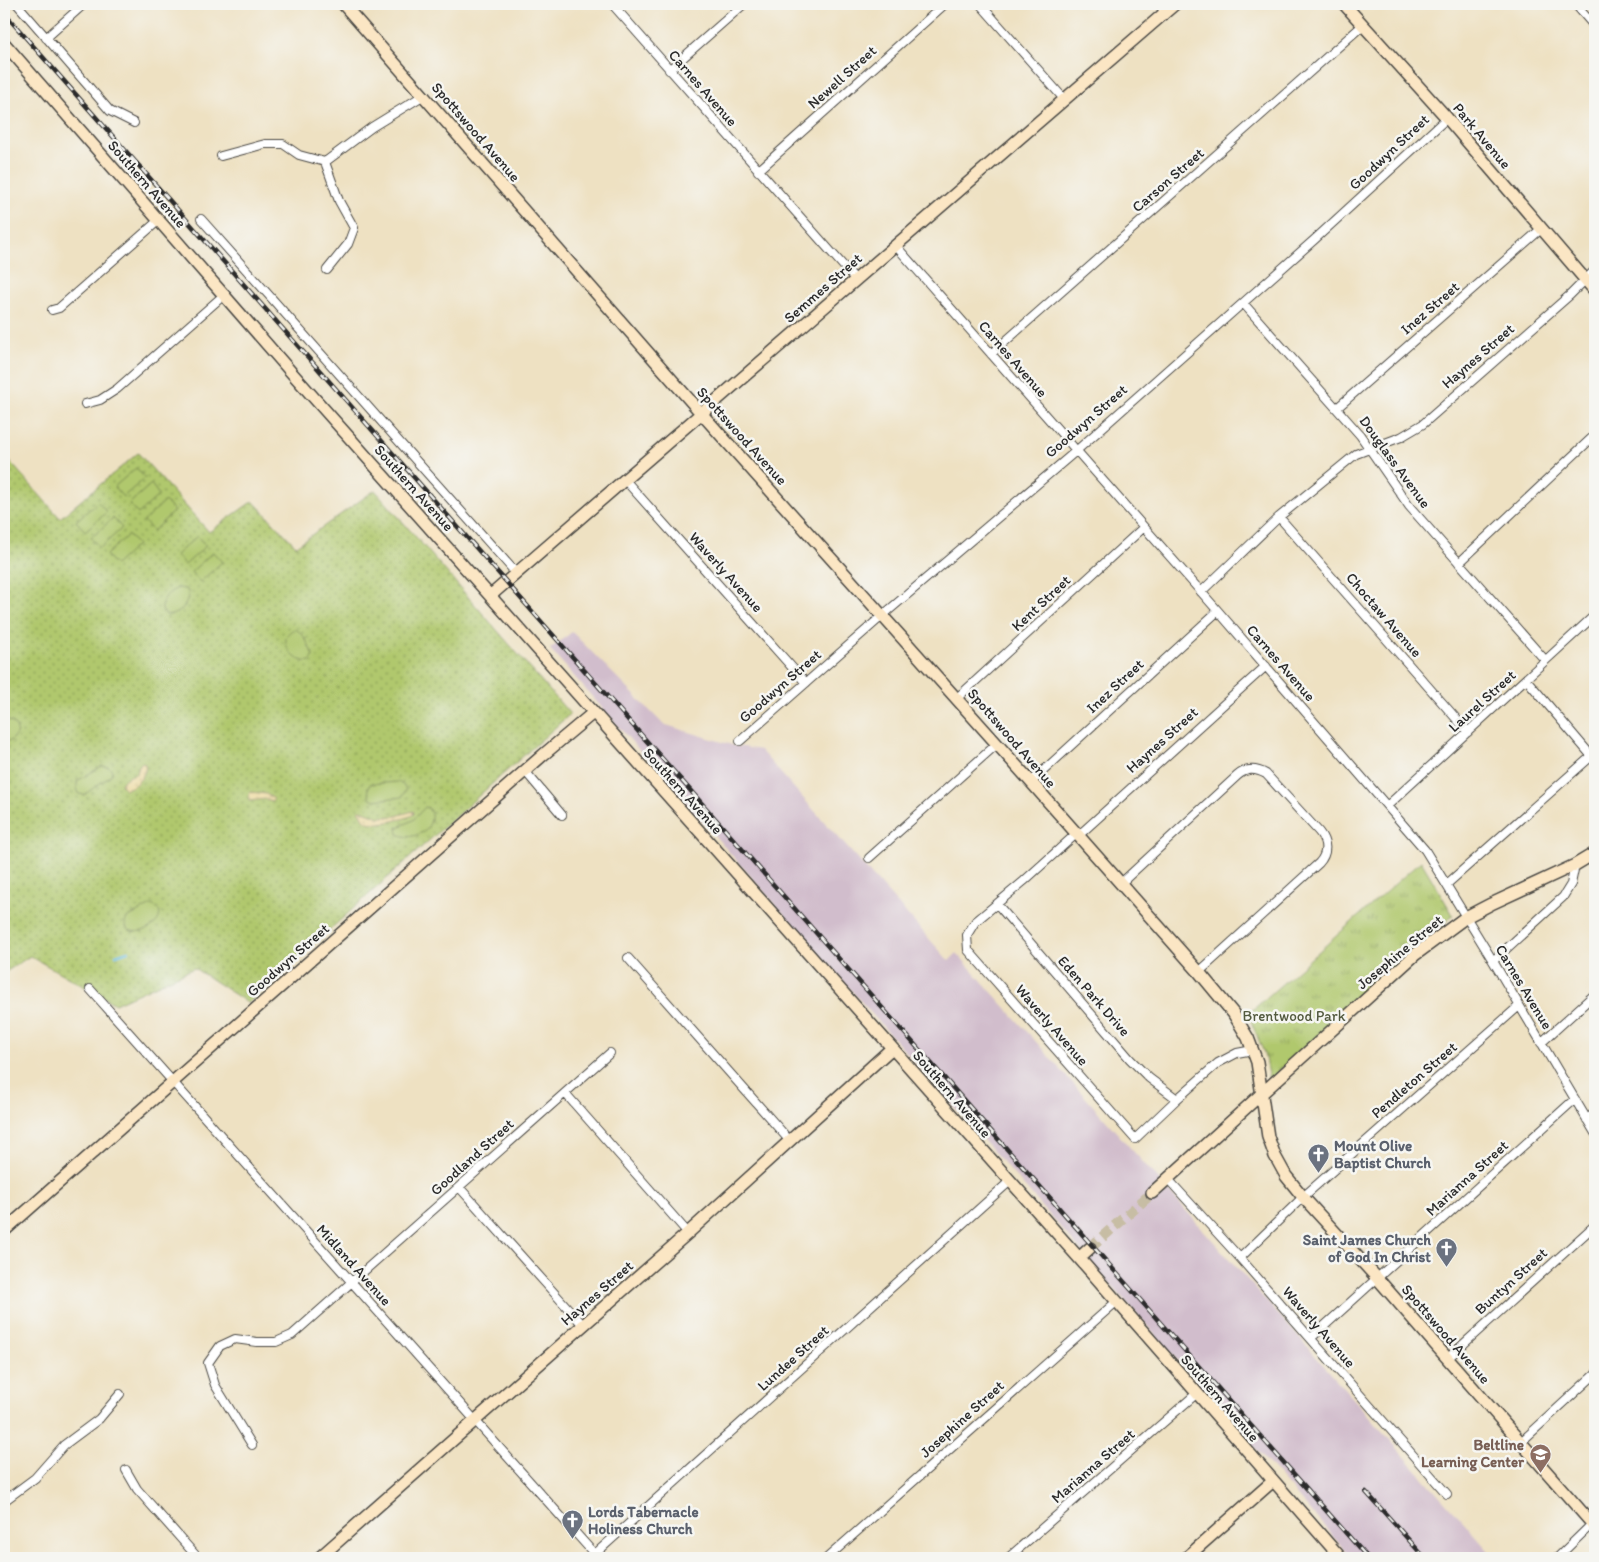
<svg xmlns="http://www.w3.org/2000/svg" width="1599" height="1562" viewBox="0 0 1599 1562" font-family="Itim,sans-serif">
<defs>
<pattern id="grass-dots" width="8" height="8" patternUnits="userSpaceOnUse" patternTransform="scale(1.25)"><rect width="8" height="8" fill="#b0c86d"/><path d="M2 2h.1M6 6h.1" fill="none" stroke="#8fa35a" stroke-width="1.8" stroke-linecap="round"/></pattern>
<pattern id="sand-dots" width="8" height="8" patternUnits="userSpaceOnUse" patternTransform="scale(1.25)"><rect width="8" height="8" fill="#eeda9e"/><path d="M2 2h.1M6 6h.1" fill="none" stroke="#cb8" stroke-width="1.8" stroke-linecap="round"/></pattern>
<pattern id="park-tufts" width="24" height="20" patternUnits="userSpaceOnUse" patternTransform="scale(1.25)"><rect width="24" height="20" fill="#b0c86d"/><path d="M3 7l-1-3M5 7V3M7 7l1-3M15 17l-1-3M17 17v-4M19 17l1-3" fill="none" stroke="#8fa35a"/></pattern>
</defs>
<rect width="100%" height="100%" fill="#f6f6f2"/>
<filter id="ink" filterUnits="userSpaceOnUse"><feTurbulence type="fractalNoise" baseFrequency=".02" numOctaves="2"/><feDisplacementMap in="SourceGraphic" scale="10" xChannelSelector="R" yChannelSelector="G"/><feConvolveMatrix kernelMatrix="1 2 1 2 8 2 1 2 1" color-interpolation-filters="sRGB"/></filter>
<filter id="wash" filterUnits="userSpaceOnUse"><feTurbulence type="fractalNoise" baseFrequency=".0096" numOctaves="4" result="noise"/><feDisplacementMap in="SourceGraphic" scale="20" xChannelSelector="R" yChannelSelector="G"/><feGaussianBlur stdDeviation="1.12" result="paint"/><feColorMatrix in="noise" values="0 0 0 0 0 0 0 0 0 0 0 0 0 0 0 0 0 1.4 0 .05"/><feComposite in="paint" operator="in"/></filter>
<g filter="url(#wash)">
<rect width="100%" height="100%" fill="#eee1c2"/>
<path fill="#d1bdcc" d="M572 632 663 724 732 745 760 750 949 961 957 953 1495 1558H1352L550 649Z"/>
<path fill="url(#grass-dots)" stroke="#6e7a4c" d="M138 453 209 532 253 501 296 546 375 490 570 714 248 1003 194 968 115 1004 30 956 4 973V455L60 518Z"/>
<path fill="url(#sand-dots)" stroke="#8c8264" d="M141 763 145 764C148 775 134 788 125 789L121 785C123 777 132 776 137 773L139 766Z
M251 792 266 794 274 799 272 801 266 799 249 801V794Z
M361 810 379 817 396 816 413 811 414 812 413 815C405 819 374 827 366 821 363 819 362 814 359 811Z"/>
<path fill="url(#park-tufts)" stroke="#6e7a4c" d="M1421 861 1453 915 1269 1080 1264 1053 1248 1014Z"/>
<path fill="#b0c86d" stroke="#6e7a4c" d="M136 468 145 478 123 497 114 487Z
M151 484 159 495 138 514 129 504Z
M165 501 174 511 153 531 144 521Z
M98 502 107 512 85 531 76 521Z
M113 518 122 528 100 548 91 538Z
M128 535 137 545 115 565 106 555Z
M197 536 206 546 185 565 176 555Z
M213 552 222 562 200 582 191 572Z
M178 588 185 589 188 591C189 604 180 616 166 615L162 610C161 599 168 592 178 588Z
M295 629C305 633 309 647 313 656L311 661C293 665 274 637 295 629Z
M4 719 13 723 17 729 16 735 10 741H4Z
M102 766 109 767 112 770 111 775 84 795 79 794 77 788V781Z
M398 782 404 786 406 790 402 797 375 800 370 798 368 789 370 784Z
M425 807 429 809C439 827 413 843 398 834L397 828 413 820Z
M151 905C174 913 146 940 127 929L125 923 127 918Z"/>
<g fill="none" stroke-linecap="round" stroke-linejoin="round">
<path stroke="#6bbfe8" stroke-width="2.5" d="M116 955 128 951"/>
</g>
</g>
<g filter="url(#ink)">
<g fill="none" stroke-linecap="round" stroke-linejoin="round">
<path stroke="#c7bda4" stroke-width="11" stroke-dasharray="11 5.5" stroke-linecap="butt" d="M1090 1248 1152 1193"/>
<defs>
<path id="street" d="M17 4 110 111 134 123
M612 4 855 279
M980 4 1064 99
M1158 4 1166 12
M1575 4 1595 27
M46 38 84 4
M669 70 744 4
M221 156 265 144H283L299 155 325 162 372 127 424 95
M325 162 339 201 354 228 348 244 327 270
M758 171 945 4
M201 219 516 573
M896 246 1218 611 1425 850 1493 961 1595 1133
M1243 303 1360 435 1409 506 1545 660
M52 310 59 308 159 220
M991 354 1363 25
M85 404 100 400 117 389 225 294
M1337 408 1541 229
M625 480 806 683
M1279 517 1468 732
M1459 563 1595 435
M1201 592 1279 517 1356 454 1401 437 1423 424 1570 295 1595 270
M1526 679 1595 760
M957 698 1144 527
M740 741 882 616 1076 451 1314 240 1447 118
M525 771 562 815
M1031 782 1218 611
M1387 806 1595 615
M1076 834 1024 881 975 922 967 935 968 950 1135 1139 1177 1099 1218 1063 1237 1053 1253 1050
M1078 836 1266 666
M869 858 997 744
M1120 884 1237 776C1246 768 1255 768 1266 774L1319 832C1327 842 1328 853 1319 863L1199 972
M1447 884 1595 753
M997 904 1130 1059 1149 1078 1177 1099
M628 958 790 1141
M1493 961 1563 897 1571 884 1575 865
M90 989 598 1558
M1541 1043 1595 994
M565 1093 688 1233
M1587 1120 1595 1112
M1168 1179 1240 1258 1447 1494
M459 1187 583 1325
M1240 1258 1303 1197 1519 1006
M1311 1338 1575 1099
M1447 1359 1595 1225
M1521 1442 1595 1374
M252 1445 215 1385 208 1363 220 1346 235 1339 257 1342H276L292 1335 610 1053
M126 1470 137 1489 198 1558
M4 1501 35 1478 64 1445 99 1419 120 1394
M595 1554 1009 1182
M827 1558 1116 1302
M1008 1558 1196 1394
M1557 1558 1595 1521"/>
<path id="secondary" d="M343 4 701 413 1031 782 1199 972 1233 1013 1248 1038 1257 1062 1268 1137 1275 1156 1286 1176 1303 1197 1377 1278 1595 1527
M1344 4 1447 118 1595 291
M4 43 291 372 1079 1258 1341 1558
M490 596 1175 4
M1152 1193 1416 954 1466 917 1491 904 1575 865 1595 853
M4 1231 543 755 593 713
M1079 1258 1090 1248
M319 1558 688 1233 892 1048
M1186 1558 1273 1481"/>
</defs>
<use href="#street" stroke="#484642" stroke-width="10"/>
<use href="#secondary" stroke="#484642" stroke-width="14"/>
<use href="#street" stroke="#fff" stroke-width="8"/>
<use href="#secondary" stroke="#fbe6c4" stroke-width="11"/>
<defs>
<path id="rail" d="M4 13 1368 1558
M1366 1492 1425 1558"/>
</defs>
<use href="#rail" stroke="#2b2b2b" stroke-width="4.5"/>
<use href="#rail" stroke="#f6f6f2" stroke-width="2.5" stroke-dasharray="8" stroke-linecap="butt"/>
</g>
</g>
<defs>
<symbol id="church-pin" viewBox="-11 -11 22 30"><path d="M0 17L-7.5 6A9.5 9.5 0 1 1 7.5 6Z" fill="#6b7280" stroke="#f6f6f2"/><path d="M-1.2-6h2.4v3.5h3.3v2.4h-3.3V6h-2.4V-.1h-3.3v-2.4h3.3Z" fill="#fff"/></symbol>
<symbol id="school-pin" viewBox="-11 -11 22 30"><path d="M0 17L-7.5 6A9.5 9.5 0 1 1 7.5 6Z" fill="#8d6e63" stroke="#f6f6f2"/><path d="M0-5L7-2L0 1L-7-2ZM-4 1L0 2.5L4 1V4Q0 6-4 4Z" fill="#fff"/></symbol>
</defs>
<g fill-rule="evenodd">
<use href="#church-pin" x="1306" y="1142" width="25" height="34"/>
<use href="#church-pin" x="1434" y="1236" width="25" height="34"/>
<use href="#school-pin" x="1528" y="1442" width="25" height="34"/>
<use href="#church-pin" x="560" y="1508" width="25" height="34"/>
</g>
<g text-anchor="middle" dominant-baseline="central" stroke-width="5" stroke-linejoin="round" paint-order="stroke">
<g font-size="15" fill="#2b2b2b" stroke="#f6f6f2">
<text transform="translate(842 77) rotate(-42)">Newell Street</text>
<text transform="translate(703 88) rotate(49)">Carnes Avenue</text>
<text transform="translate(476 132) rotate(49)">Spottswood Avenue</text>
<text transform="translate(1482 136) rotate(50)">Park Avenue</text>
<text transform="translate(1389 152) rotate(-43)">Goodwyn Street</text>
<text transform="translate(1168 180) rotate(-41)">Carson Street</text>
<text transform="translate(147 184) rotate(49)">Southern Avenue</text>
<text transform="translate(823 288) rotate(-41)">Semmes Street</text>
<text transform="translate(1430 308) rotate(-41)">Inez Street</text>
<text transform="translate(1478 356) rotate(-41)">Haynes Street</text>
<text transform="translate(1013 359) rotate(49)">Carnes Avenue</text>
<text transform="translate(1086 421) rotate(-41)">Goodwyn Street</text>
<text transform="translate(742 436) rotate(48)">Spottswood Avenue</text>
<text transform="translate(1395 462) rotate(54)">Douglass Avenue</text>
<text transform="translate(414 488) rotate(48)">Southern Avenue</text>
<text transform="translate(726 572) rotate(48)">Waverly Avenue</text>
<text transform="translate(1041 603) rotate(-43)">Kent Street</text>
<text transform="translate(1384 615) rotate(49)">Choctaw Avenue</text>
<text transform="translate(1281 663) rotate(49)">Carnes Avenue</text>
<text transform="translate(780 686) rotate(-41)">Goodwyn Street</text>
<text transform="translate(1115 686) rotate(-43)">Inez Street</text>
<text transform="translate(1482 701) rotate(-42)">Laurel Street</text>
<text transform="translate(1012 738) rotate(49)">Spottswood Avenue</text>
<text transform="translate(1162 740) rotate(-42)">Haynes Street</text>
<text transform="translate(683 791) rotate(48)">Southern Avenue</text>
<text transform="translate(1400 952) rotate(-40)">Josephine Street</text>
<text transform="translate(288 960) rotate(-41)">Goodwyn Street</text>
<text transform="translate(1524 987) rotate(59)">Carnes Avenue</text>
<text transform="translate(1094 996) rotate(49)">Eden Park Drive</text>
<text transform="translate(1052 1025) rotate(49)">Waverly Avenue</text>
<text transform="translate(1414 1080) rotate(-41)">Pendleton Street</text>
<text transform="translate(952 1094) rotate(49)">Southern Avenue</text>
<text transform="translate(472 1157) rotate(-42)">Goodland Street</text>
<text transform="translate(1467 1178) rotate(-42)">Marianna Street</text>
<text transform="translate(354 1265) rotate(48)">Midland Avenue</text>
<text transform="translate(1511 1281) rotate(-42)">Buntyn Street</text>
<text transform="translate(597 1293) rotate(-41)">Haynes Street</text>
<text transform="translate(1319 1327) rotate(49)">Waverly Avenue</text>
<text transform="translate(1446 1334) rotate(49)">Spottswood Avenue</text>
<text transform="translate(793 1358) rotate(-42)">Lundee Street</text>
<text transform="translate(1220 1398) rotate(49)">Southern Avenue</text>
<text transform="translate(962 1419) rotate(-42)">Josephine Street</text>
<text transform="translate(1093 1466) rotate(-41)">Marianna Street</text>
</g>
<g font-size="15" fill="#535a3f" stroke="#f6f6f2">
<text x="1294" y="1016">Brentwood Park</text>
</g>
<g font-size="15" font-weight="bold" fill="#5b616d" stroke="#f6f6f2" text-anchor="start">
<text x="1334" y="1146">Mount Olive<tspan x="1334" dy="17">Baptist Church</tspan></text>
<text x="1431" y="1240" text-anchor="end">Saint James Church<tspan x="1431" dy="17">of God In Christ</tspan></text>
<text x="588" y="1512">Lords Tabernacle<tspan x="588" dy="17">Holiness Church</tspan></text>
</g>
<g font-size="15" font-weight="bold" fill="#785e54" stroke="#f6f6f2" text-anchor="end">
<text x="1524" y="1445">Beltline<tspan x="1524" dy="17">Learning Center</tspan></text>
</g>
</g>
<rect width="1599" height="1562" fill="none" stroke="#f6f6f2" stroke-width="20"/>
</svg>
